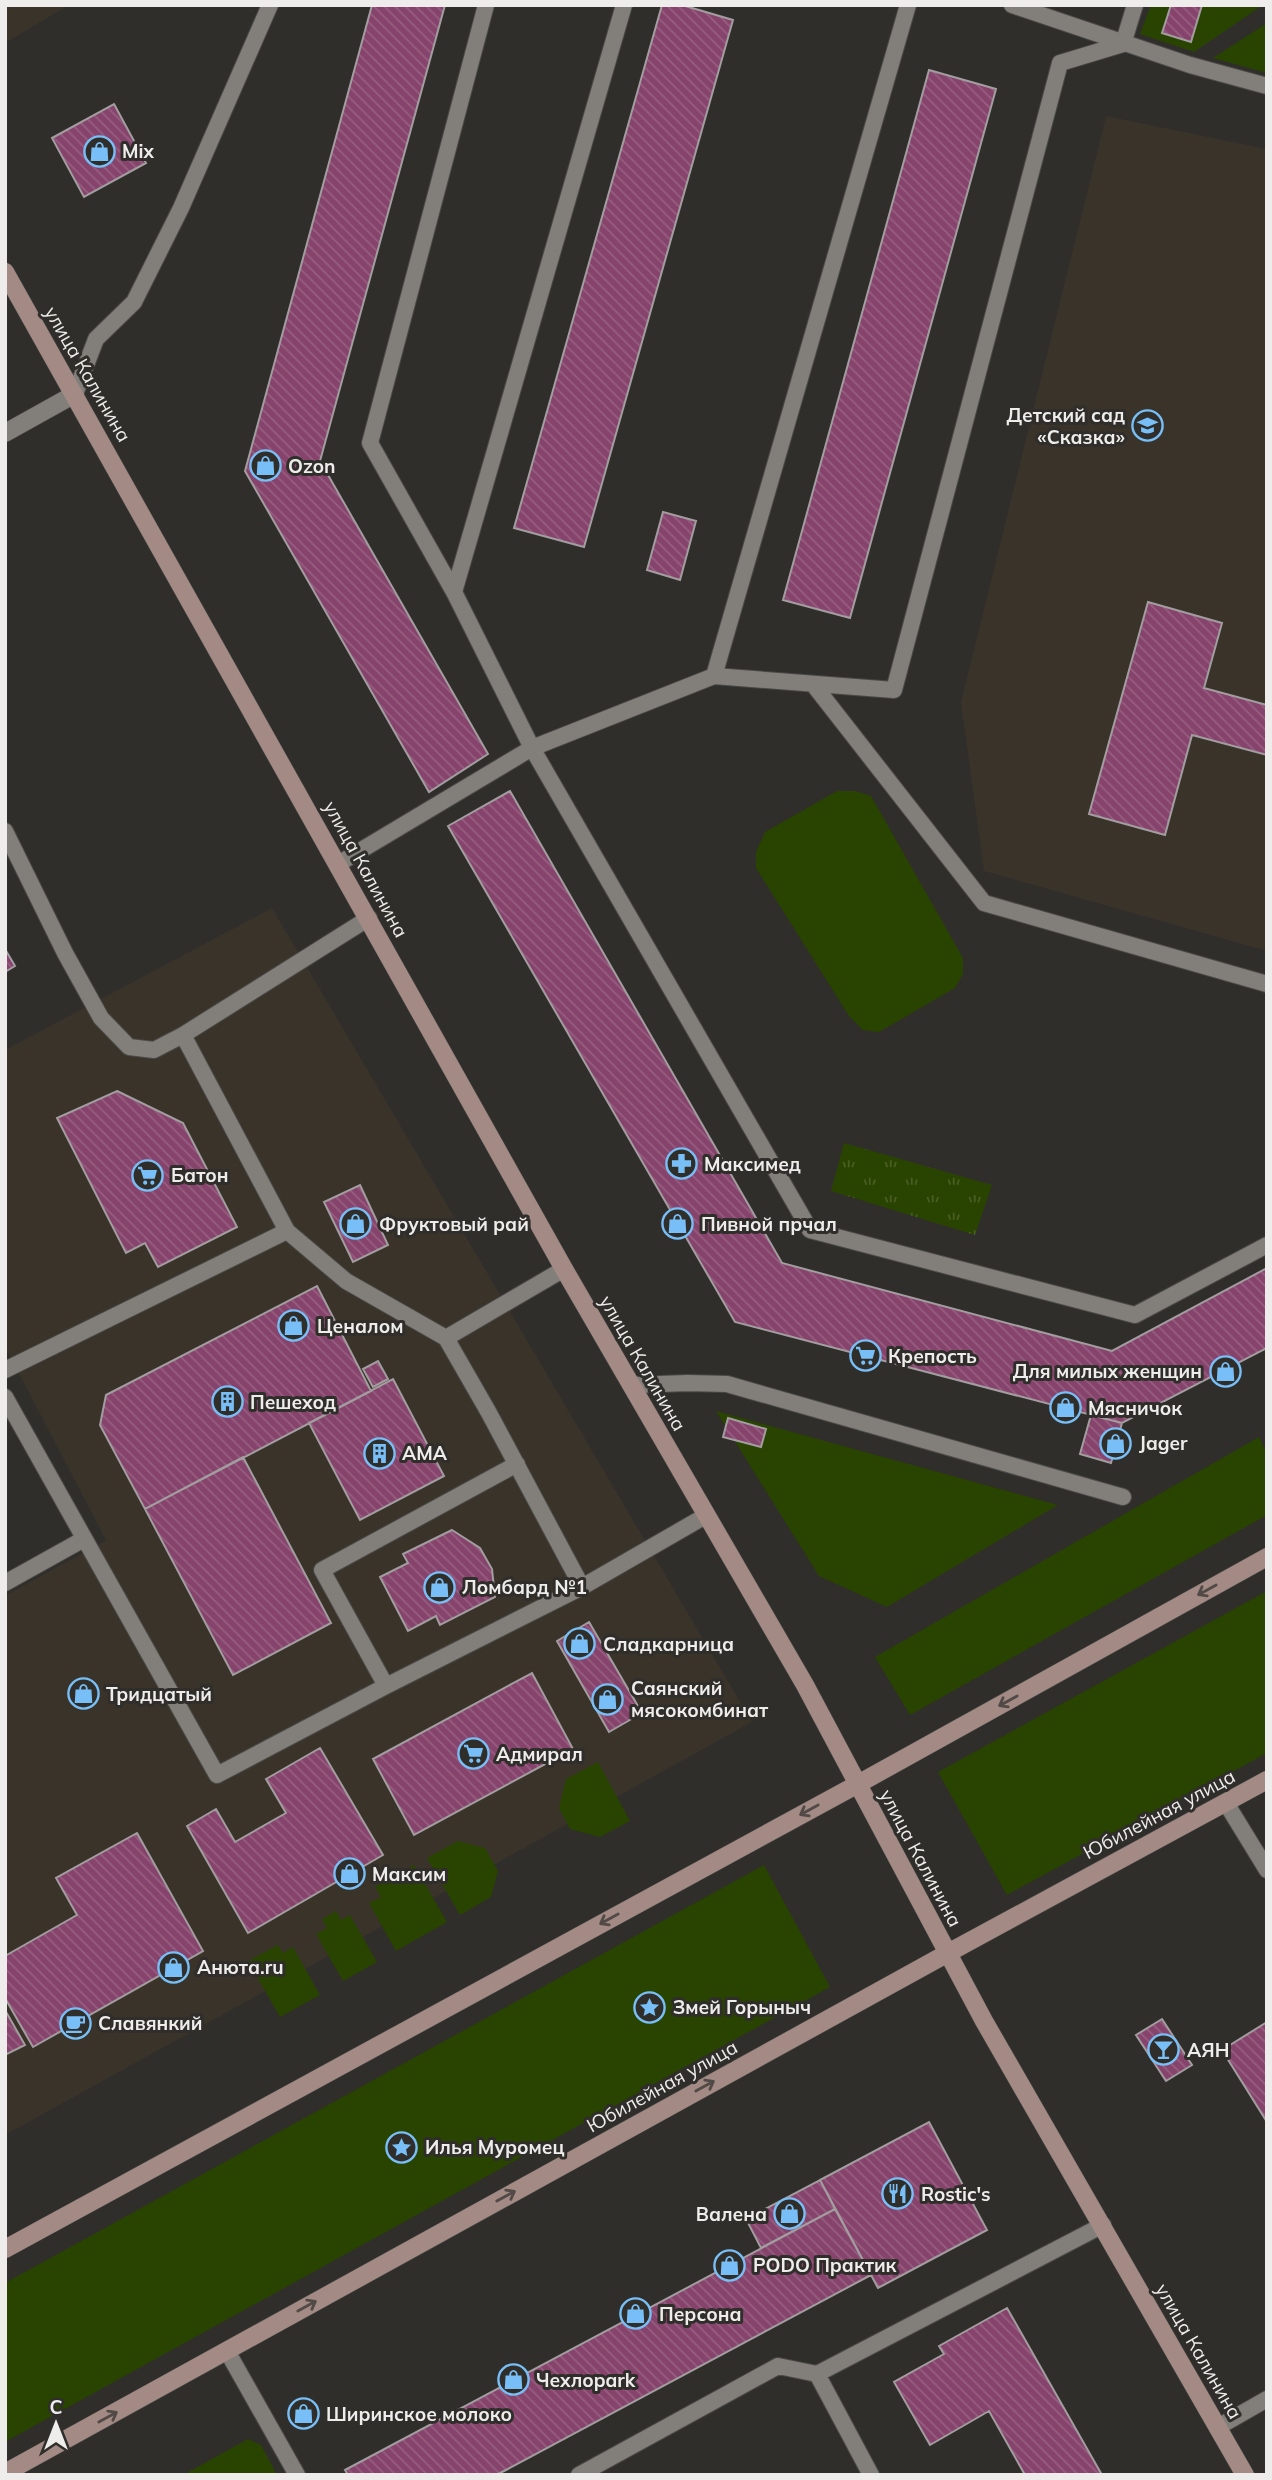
<svg xmlns="http://www.w3.org/2000/svg" width="1272" height="2480" viewBox="0 0 1272 2480" font-family="Mulish,sans-serif">
<defs>
<pattern id="park-tufts" width="24" height="20" patternUnits="userSpaceOnUse" patternTransform="scale(1.75)"><rect width="24" height="20" fill="#294300"/><path d="M3 7l-1-3M5 7V3M7 7l1-3M15 17l-1-3M17 17v-4M19 17l1-3" fill="none" stroke="#485e25"/></pattern>
<pattern id="building-back-hatch" width="6" height="6" patternUnits="userSpaceOnUse" patternTransform="scale(1.75)"><rect width="6" height="6" fill="#86436c"/><path d="M-1 5l2 2M0 0l6 6M5-1l2 2" fill="none" stroke="#975e81"/></pattern>
</defs>
<rect width="100%" height="100%" fill="#302e2b"/>
<path fill="#39332a" d="M5 5H69L5 43Z
M1106 116 1267 149V951L984 871 961 702Z
M272 908 752 1722 5 2135V1596L106 1540 5 1347V1050Z"/>
<path fill="#294300" d="M1151 5H1263L1194 52 1140 34Z
M1267 23V73L1213 58Z
M837 791H855L871 796 963 958V974L955 988 879 1032 863 1030 849 1016 756 868V852L765 832Z
M716 1411 1058 1505 887 1607 819 1576Z
M1259 1437 1267 1453V1515L910 1715 875 1657Z
M1267 1591V1753L1007 1895 938 1772Z
M598 1762 630 1821 600 1837 570 1829 559 1808 566 1779Z
M458 1841 485 1848 498 1871 491 1897 460 1915 427 1858Z
M414 1865 447 1922 396 1951 369 1903 381 1897 375 1887Z
M764 1865 830 1987 5 2442V2283Z
M336 1911 341 1920 350 1915 377 1962 343 1981 316 1934 327 1928 322 1919Z
M278 1945 283 1953 293 1947 320 1995 280 2017 248 1961Z
M248 2439 261 2445 277 2475H183Z"/>
<path fill="url(#park-tufts)" d="M844 1143 992 1185 975 1235 831 1191Z"/>
<path fill="url(#building-back-hatch)" stroke="#a29d9f" stroke-width="2" d="M372 5H445L320 461 488 754 429 792 245 471Z
M662 5H682L733 20 584 547 514 528Z
M1171 5H1202L1191 42 1162 33Z
M929 70 996 89 850 618 783 600Z
M114 104 146 163 84 197 52 138Z
M663 512 696 521 680 580 647 570Z
M1148 602 1222 623 1204 688 1267 705V755L1192 735 1165 835 1089 814Z
M510 791 782 1263 1112 1351 1267 1268V1348L1122 1423 735 1322 448 826Z
M5 949 15 966 5 972Z
M117 1091 183 1123 237 1227 158 1267 145 1243 126 1253 57 1118Z
M360 1185 388 1245 353 1262 324 1202Z
M317 1286 371 1391 145 1509 100 1425 106 1395Z
M378 1361 388 1379 373 1387 363 1369Z
M393 1379 444 1476 360 1520 309 1423Z
M1091 1415 1122 1423 1111 1463 1080 1454Z
M728 1418 766 1429 761 1447 723 1437Z
M243 1457 331 1623 233 1675 145 1509Z
M452 1530 480 1548 492 1569 495 1597 440 1625 436 1616 408 1631 380 1577 408 1563 403 1554Z
M589 1622 642 1713 609 1732 557 1641Z
M532 1673 573 1749 414 1835 373 1759Z
M320 1748 383 1855 248 1933 187 1826 216 1809 235 1842 286 1813 266 1779Z
M137 1833 203 1951 33 2047 5 1998V1956L77 1915 56 1878Z
M5 2010 25 2045 5 2055Z
M1162 2019 1192 2065 1166 2081 1136 2035Z
M1267 2022V2122L1222 2050Z
M929 2122 987 2230 878 2288 820 2180Z
M820 2180 835 2209 761 2248 746 2219Z
M835 2209 871 2275 506 2470 496 2475H348L345 2470Z
M1007 2308 1102 2475H1025L989 2411 930 2445 894 2382 944 2354 939 2346Z
M308 2402 316 2416 298 2427 289 2412Z"/>
<g fill="none" stroke-linecap="round" stroke-linejoin="round">
<defs>
<path id="service" d="M486 5 370 443 454 592 532 748 810 1230 1135 1315 1267 1245
M1012 5 1190 65 1267 86
M75 394 96 339 134 302 181 208 270 5
M454 592 624 5
M714 676 908 5
M813 684 984 903 1267 984
M5 831 65 953 101 1018 129 1047 154 1050 183 1035 287 1231 346 1281 446 1338 489 1413 582 1587
M338 864 532 748 714 676 894 690 1060 63 1123 44 1135 5
M183 1035 369 918
M446 1338 564 1269
M5 1370 287 1231
M633 1385 688 1383 727 1384 1123 1497
M5 1397 217 1775 386 1686 582 1587 707 1515
M5 1583 84 1539
M386 1686 322 1570 517 1464
M1226 1803 1267 1870
M227 2351 297 2475
M817 2374 871 2475
M1218 2427 1267 2399
M579 2475 778 2366 817 2374 1103 2225"/>
<path id="minor" d="M5 433 75 394"/>
<path id="secondary" d="M5 272 564 1269 805 1685 984 2021 1245 2475
M5 2249 858 1784 1267 1557
M5 2473 948 1953 1267 1780"/>
</defs>
<use href="#service" stroke="#4b4a47" stroke-width="18"/>
<use href="#minor" stroke="#4b4a47" stroke-width="19"/>
<use href="#secondary" stroke="#4b4a47" stroke-width="19"/>
<use href="#service" stroke="#827f7b" stroke-width="16"/>
<use href="#minor" stroke="#827f7b" stroke-width="18"/>
<use href="#secondary" stroke="#a38a84" stroke-width="18"/>
</g>
<defs><path id="oneway-shaft" d="M-6 0H5M1.5-3L5.5 0L1.5 3" fill="none" stroke-width="1.6" stroke-linecap="round" stroke-linejoin="round" transform="scale(1.75)"/></defs>
<g stroke="#524a46">
<use href="#oneway-shaft" transform="translate(1207 1590) rotate(151)"/>
<use href="#oneway-shaft" transform="translate(1008 1701) rotate(151)"/>
<use href="#oneway-shaft" transform="translate(809 1810) rotate(151)"/>
<use href="#oneway-shaft" transform="translate(609 1919) rotate(151)"/>
<use href="#oneway-shaft" transform="translate(705 2086) rotate(-29)"/>
<use href="#oneway-shaft" transform="translate(506 2196) rotate(-29)"/>
<use href="#oneway-shaft" transform="translate(307 2306) rotate(-29)"/>
<use href="#oneway-shaft" transform="translate(108 2417) rotate(-29)"/>
</g>
<defs>
<symbol id="shop-ring" viewBox="-11 -11 22 22"><circle r="9.5" fill="#302e2b" stroke="#78bff7" stroke-width="1.5"/><path d="M-5-2.5h2.3a2.7 3.5 0 0 1 5.4 0H5L5.5 6h-11ZM-1.5-2.5h3a1.5 2.3 0 0 0-3 0Z" fill="#78bff7"/></symbol>
<symbol id="school-ring" viewBox="-11 -11 22 22"><circle r="9.5" fill="#302e2b" stroke="#78bff7" stroke-width="1.5"/><path d="M0-5L7-2L0 1L-7-2ZM-4 1L0 2.5L4 1V4Q0 6-4 4Z" fill="#78bff7"/></symbol>
<symbol id="pharmacy-ring" viewBox="-11 -11 22 22"><circle r="9.5" fill="#302e2b" stroke="#78bff7" stroke-width="1.5"/><path d="M-2-6h4v4h4v4h-4v4h-4v-4h-4v-4h4Z" fill="#78bff7"/></symbol>
<symbol id="supermarket-ring" viewBox="-11 -11 22 22"><circle r="9.5" fill="#302e2b" stroke="#78bff7" stroke-width="1.5"/><path d="M-6-5.5h2.5l.6 2H6L4.5 2H-2.5L-4.4-4H-6ZM-1.5 3.2a1.3 1.3 0 1 0 .1 0ZM3 3.2a1.3 1.3 0 1 0 .1 0Z" fill="#78bff7"/></symbol>
<symbol id="building-ring" viewBox="-11 -11 22 22"><circle r="9.5" fill="#302e2b" stroke="#78bff7" stroke-width="1.5"/><path d="M-4-6H4V6H1V3H-1V6H-4ZM-2.5-4.3h1.7v1.8h-1.7ZM.8-4.3h1.7v1.8H.8ZM-2.5-1h1.7V.8h-1.7ZM.8-1h1.7V.8H.8Z" fill="#78bff7"/></symbol>
<symbol id="sight-ring" viewBox="-11 -11 22 22"><circle r="9.5" fill="#302e2b" stroke="#78bff7" stroke-width="1.5"/><path d="M0-6L1.8-2.2L6-1.7L2.9 1.2L3.7 5.4L0 3.3L-3.7 5.4L-2.9 1.2L-6-1.7L-1.8-2.2Z" fill="#78bff7"/></symbol>
<symbol id="cafe-ring" viewBox="-11 -11 22 22"><circle r="9.5" fill="#302e2b" stroke="#78bff7" stroke-width="1.5"/><path d="M-5.5-4.5H6V0H3Q3 3.5 0 3.5H-2.5Q-5.5 3.5-5.5 0ZM3-3.2v2h1.7v-2ZM-6 4.5H4V6H-6Z" fill="#78bff7"/></symbol>
<symbol id="bar-ring" viewBox="-11 -11 22 22"><circle r="9.5" fill="#302e2b" stroke="#78bff7" stroke-width="1.5"/><path d="M-6-5H6L.8 .8V4.5H3.5V6h-7V4.5H-.8V.8Z" fill="#78bff7"/></symbol>
<symbol id="restaurant-ring" viewBox="-11 -11 22 22"><circle r="9.5" fill="#302e2b" stroke="#78bff7" stroke-width="1.5"/><path d="M-5-6h1v4h1v-4h1v4h1v-4h1v5L-1.5 .5V6h-2V.5L-5-1ZM5-6V6H3V1.5H1.5Q1.5-4 5-6Z" fill="#78bff7"/></symbol>
</defs>
<g fill-rule="evenodd">
<use href="#shop-ring" x="82" y="134" width="35" height="35"/>
<use href="#school-ring" x="1130" y="408" width="35" height="35"/>
<use href="#shop-ring" x="248" y="448" width="35" height="35"/>
<use href="#pharmacy-ring" x="664" y="1146" width="35" height="35"/>
<use href="#supermarket-ring" x="130" y="1158" width="35" height="35"/>
<use href="#shop-ring" x="338" y="1206" width="35" height="35"/>
<use href="#shop-ring" x="660" y="1206" width="35" height="35"/>
<use href="#shop-ring" x="276" y="1308" width="35" height="35"/>
<use href="#supermarket-ring" x="848" y="1338" width="35" height="35"/>
<use href="#shop-ring" x="1208" y="1354" width="35" height="35"/>
<use href="#building-ring" x="210" y="1384" width="35" height="35"/>
<use href="#shop-ring" x="1048" y="1390" width="35" height="35"/>
<use href="#shop-ring" x="1098" y="1426" width="35" height="35"/>
<use href="#building-ring" x="362" y="1436" width="35" height="35"/>
<use href="#shop-ring" x="422" y="1570" width="35" height="35"/>
<use href="#shop-ring" x="562" y="1626" width="35" height="35"/>
<use href="#shop-ring" x="66" y="1676" width="35" height="35"/>
<use href="#shop-ring" x="590" y="1682" width="35" height="35"/>
<use href="#supermarket-ring" x="456" y="1736" width="35" height="35"/>
<use href="#shop-ring" x="332" y="1856" width="35" height="35"/>
<use href="#shop-ring" x="156" y="1950" width="35" height="35"/>
<use href="#sight-ring" x="632" y="1990" width="35" height="35"/>
<use href="#cafe-ring" x="58" y="2006" width="35" height="35"/>
<use href="#bar-ring" x="1146" y="2032" width="35" height="35"/>
<use href="#sight-ring" x="384" y="2130" width="35" height="35"/>
<use href="#restaurant-ring" x="880" y="2176" width="35" height="35"/>
<use href="#shop-ring" x="772" y="2196" width="35" height="35"/>
<use href="#shop-ring" x="712" y="2248" width="35" height="35"/>
<use href="#shop-ring" x="618" y="2296" width="35" height="35"/>
<use href="#shop-ring" x="496" y="2362" width="35" height="35"/>
<use href="#shop-ring" x="286" y="2396" width="35" height="35"/>
</g>
<g text-anchor="middle" dominant-baseline="central" stroke-width="6" stroke-linejoin="round" paint-order="stroke">
<g font-size="19" font-weight="bold" fill="#eeedeb" stroke="#302e2b" text-anchor="start">
<text x="122" y="151">Mix</text>
<text x="1125" y="415" text-anchor="end">Детский сад<tspan x="1125" dy="22">«Сказка»</tspan></text>
<text x="288" y="466">Ozon</text>
<text x="704" y="1164">Максимед</text>
<text x="171" y="1175">Батон</text>
<text x="379" y="1224">Фруктовый рай</text>
<text x="701" y="1224">Пивной прчал</text>
<text x="317" y="1326">Ценалом</text>
<text x="888" y="1356">Крепость</text>
<text x="1202" y="1371" text-anchor="end">Для милых женщин</text>
<text x="250" y="1402">Пешеход</text>
<text x="1088" y="1408">Мясничок</text>
<text x="1139" y="1443">Jager</text>
<text x="402" y="1453">АМА</text>
<text x="462" y="1587">Ломбард №1</text>
<text x="603" y="1644">Сладкарница</text>
<text x="631" y="1688">Саянский<tspan x="631" dy="22">мясокомбинат</tspan></text>
<text x="106" y="1694">Тридцатый</text>
<text x="496" y="1754">Адмирал</text>
<text x="372" y="1874">Максим</text>
<text x="197" y="1967">Анюта.ru</text>
<text x="673" y="2007">Змей Горыныч</text>
<text x="98" y="2023">Славянкий</text>
<text x="1187" y="2050">АЯН</text>
<text x="425" y="2147">Илья Муромец</text>
<text x="921" y="2194">Rostic's</text>
<text x="767" y="2214" text-anchor="end">Валена</text>
<text x="753" y="2265">PODO Практик</text>
<text x="659" y="2314">Персона</text>
<text x="536" y="2380">Чехлоpark</text>
<text x="326" y="2414">Ширинское молоко</text>
</g>
<g font-size="19" fill="#eeedeb" stroke="#302e2b">
<text transform="translate(88 374) rotate(60)">улица Калинина</text>
<text transform="translate(366 869) rotate(61)">улица Калинина</text>
<text transform="translate(643 1363) rotate(60)">улица Калинина</text>
<text transform="translate(1159 1814) rotate(-28)">Юбилейная улица</text>
<text transform="translate(921 1858) rotate(62)">улица Калинина</text>
<text transform="translate(662 2086) rotate(-29)">Юбилейная улица</text>
<text transform="translate(1199 2351) rotate(60)">улица Калинина</text>
</g>
</g>
<rect width="1272" height="2480" fill="none" stroke="#eeedeb" stroke-width="14"/>
<g transform="translate(56 2424)" stroke="#302e2b" stroke-width="5" paint-order="stroke">
<path d="M0-5L12 26L0 18L-12 26Z" fill="#eeedeb"/>
<text y="-10" font-size="19" font-weight="bold" text-anchor="middle" fill="#eeedeb">С</text>
</g>
</svg>
